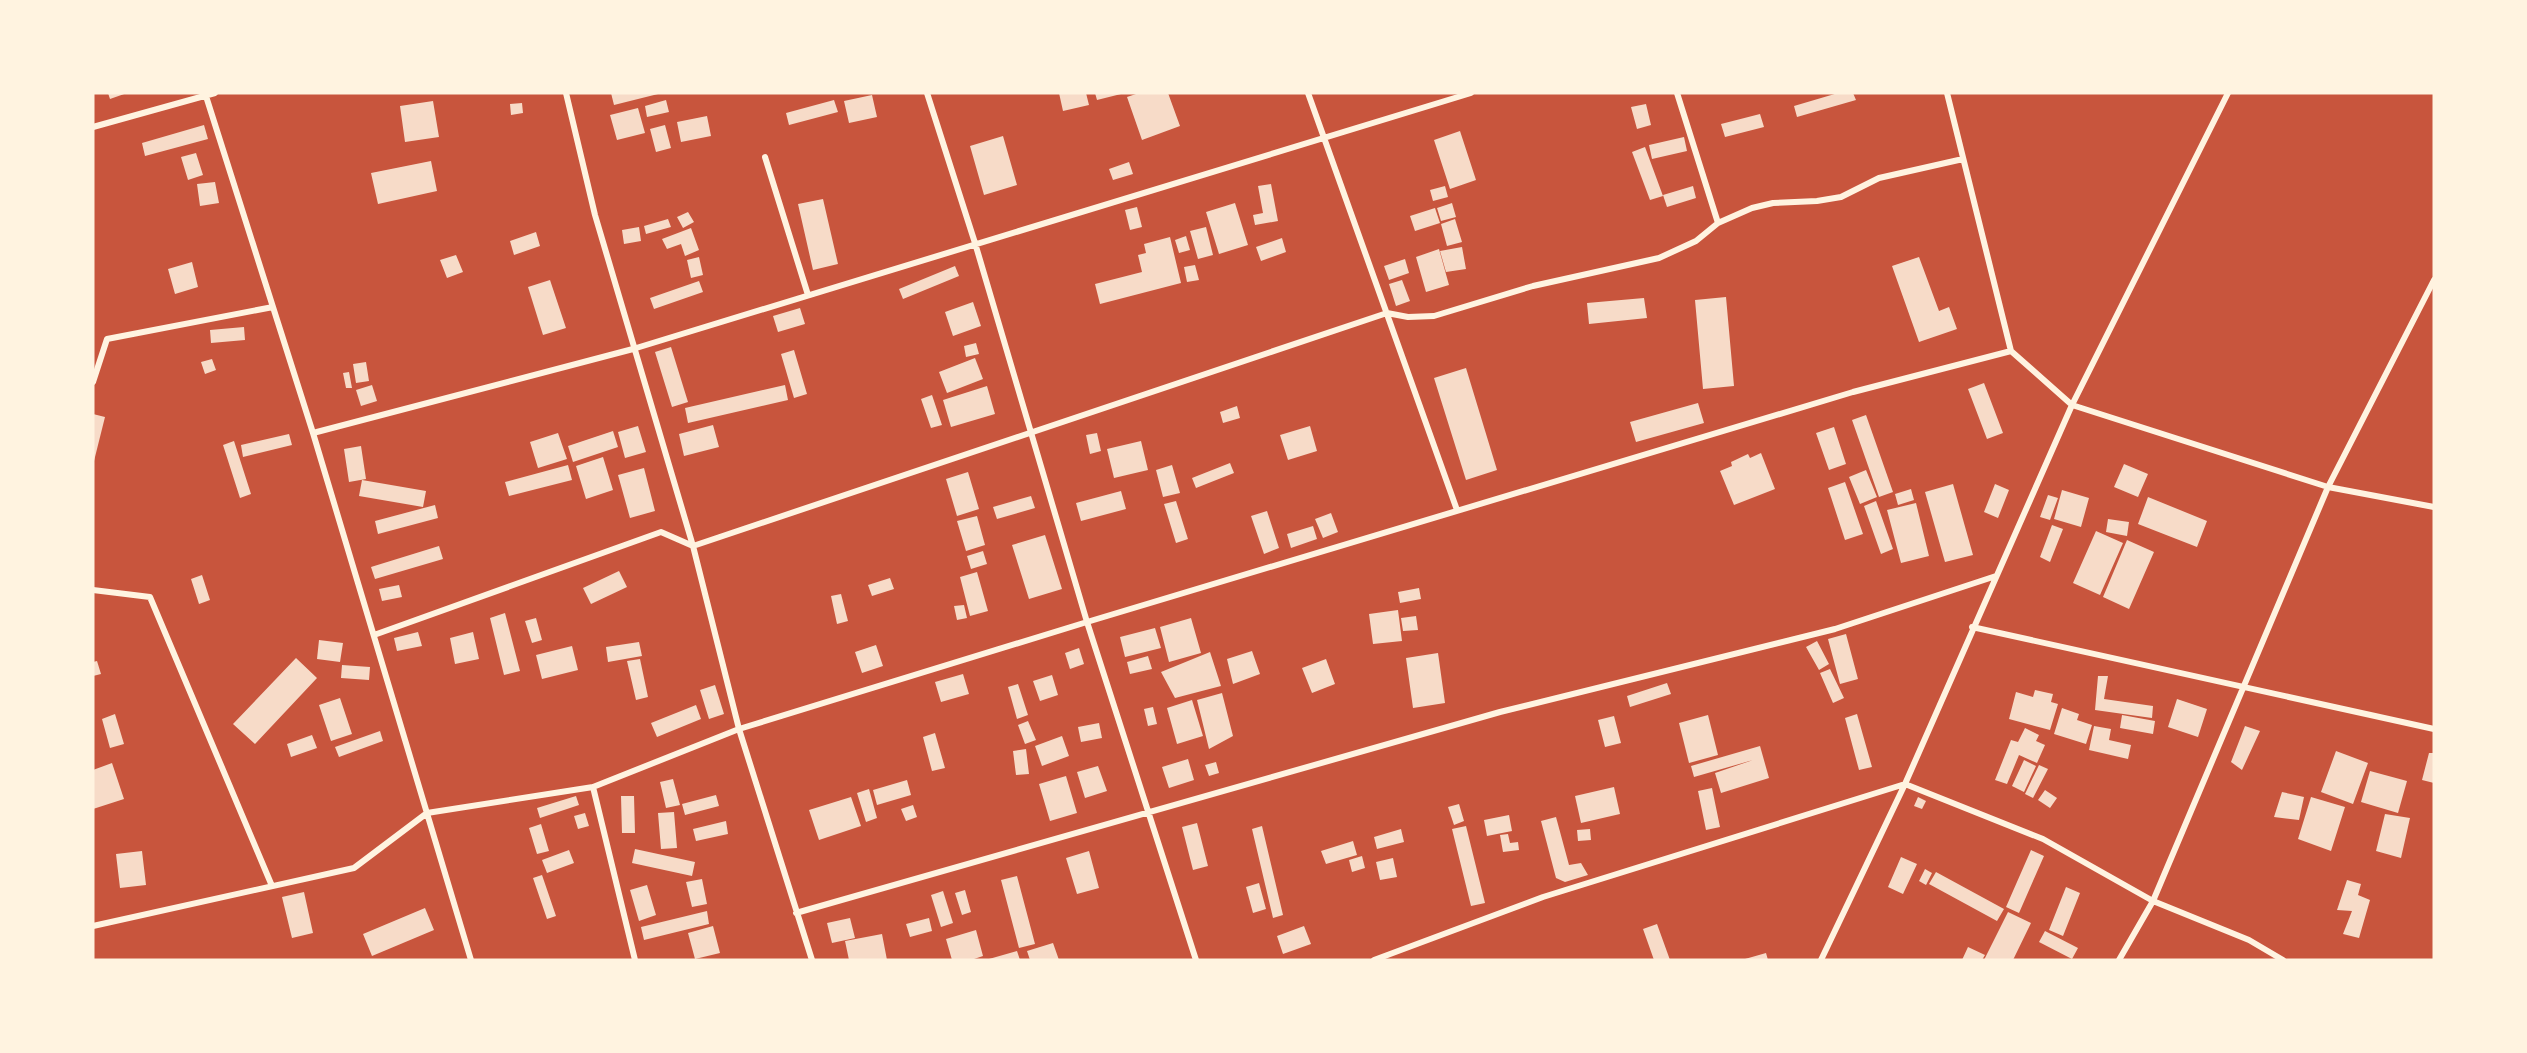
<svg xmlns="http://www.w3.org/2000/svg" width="2527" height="1053" viewBox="0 0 2527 1053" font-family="Jost,sans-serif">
<rect width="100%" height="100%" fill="#c8553d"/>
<path fill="#f7dbc8" d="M108 93H127L110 99Z
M611 93H658V94L614 105Z
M1059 93H1086L1089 105 1063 111Z
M1095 93H1121V94L1097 100Z
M1139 93H1168L1180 126 1142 140 1127 97Z
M1838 93H1853L1856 100 1797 117 1794 106Z
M872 95 877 117 849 123 844 101Z
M666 100 669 112 647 117 645 106Z
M834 100 838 112 789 125 786 113Z
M433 101 439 137 405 142 400 106Z
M522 103 523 113 511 115 510 104Z
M1646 104 1651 125 1637 129 1631 107Z
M638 108 645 133 617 140 610 115Z
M1760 114 1764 127 1725 137 1721 124Z
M707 116 711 136 681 142 677 122Z
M204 125 208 139 145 156 142 143Z
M665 125 671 148 656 152 650 129Z
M1460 131 1476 180 1450 189 1434 140Z
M1003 136 1017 185 984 195 970 146Z
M1684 137 1687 151 1652 159 1649 145Z
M1645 147 1663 196 1650 200 1632 152Z
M196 153 203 175 188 180 181 157Z
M431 161 437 191 378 204 371 173Z
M1129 162 1133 174 1113 180 1109 169Z
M215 182 219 203 200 206 197 184Z
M1271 184 1278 221 1255 225 1253 215 1263 213 1258 186Z
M1445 186 1448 197 1433 201 1430 190Z
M1693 186 1696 198 1667 207 1663 195Z
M823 199 838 264 813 270 798 204Z
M1235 203 1248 245 1219 254 1206 212Z
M1452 203 1456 217 1441 221 1437 208Z
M1137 207 1142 227 1130 230 1125 210Z
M1435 208 1440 223 1415 231 1410 216Z
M688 212 694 222 683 228 677 217Z
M668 219 671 227 646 234 644 226Z
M1455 219 1462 242 1447 246 1441 224Z
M639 227 641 241 624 244 622 230Z
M1206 227 1213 255 1198 259 1190 231Z
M691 228 699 250 685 256 681 244 667 249 662 239Z
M536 232 540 246 514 255 510 241Z
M1186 236 1190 250 1179 253 1175 240Z
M1170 237 1181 283 1100 304 1095 284 1142 272 1138 255 1146 253 1144 244Z
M1282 238 1286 252 1261 261 1256 247Z
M1462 247 1466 269 1446 272 1440 251Z
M1439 249 1449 285 1426 292 1416 257Z
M456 255 463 272 447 278 440 260Z
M699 257 703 275 691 278 687 260Z
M1919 257 1939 311 1949 307 1957 329 1919 342 1892 266Z
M1405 259 1409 273 1389 280 1384 266Z
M192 262 198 287 175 294 168 269Z
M1195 265 1199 280 1187 282 1184 267Z
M955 266 959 276 903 299 899 289Z
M550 280 566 328 543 335 528 287Z
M1402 280 1410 301 1396 306 1389 284Z
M699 281 703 292 654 309 650 298Z
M1726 297 1734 386 1703 389 1695 300Z
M1644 298 1647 318 1589 324 1587 303Z
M973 302 981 326 953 336 945 312Z
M800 308 805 324 778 332 773 316Z
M244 327 245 340 211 343 210 330Z
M976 343 979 354 966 357 964 346Z
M671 347 688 402 672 407 655 352Z
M794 350 807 394 794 398 781 354Z
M975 358 983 379 947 393 939 372Z
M212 359 216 370 205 374 201 362Z
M366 362 369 381 356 383 353 364Z
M1466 368 1497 470 1466 480 1434 378Z
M349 372 352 388H346L343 373Z
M1984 383 2003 433 1987 439 1968 389Z
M372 385 377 401 361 406 356 390Z
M785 385 788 400 688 423 685 408Z
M987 386 995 414 951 427 943 400Z
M932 395 942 425 931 428 921 399Z
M1698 403 1704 423 1636 442 1630 422Z
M1237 406 1240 418 1223 423 1220 412Z
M93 414 105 417 94 461H93Z
M1866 415 1893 492 1879 497 1852 420Z
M713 425 719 447 684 456 679 434Z
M638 426 646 452 625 458 618 432Z
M1310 426 1317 451 1288 460 1280 435Z
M1834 427 1846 464 1829 470 1816 433Z
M613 431 618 447 573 462 568 446Z
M558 433 567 459 538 468 530 442Z
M1097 433 1101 451 1090 454 1086 435Z
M289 434 292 445 243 457 241 445Z
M234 441 251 494 240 498 223 445Z
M1141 441 1148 470 1114 478 1107 449Z
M361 446 366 479 349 482 344 449Z
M1761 453 1775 489 1734 505 1720 471 1732 466 1731 462 1748 454 1750 458Z
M603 457 613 490 586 499 576 466Z
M1230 463 1234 473 1196 488 1192 478Z
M2124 464 2148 474 2138 497 2114 487Z
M568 465 572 480 509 496 505 482Z
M1172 465 1180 493 1163 497 1156 470Z
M644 468 655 511 630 518 618 475Z
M1866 470 1877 497 1860 504 1849 477Z
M968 472 979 509 957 516 946 479Z
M362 480 426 491 423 507 359 496Z
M1845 482 1863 534 1845 540 1828 488Z
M1953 484 1973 555 1945 562 1925 492Z
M1995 484 2009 490 1998 518 1984 512Z
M1911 489 1914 500 1898 505 1895 494Z
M2062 490 2089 498 2081 527 2054 519Z
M1121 491 1126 509 1081 521 1076 503Z
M2048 495 2058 498 2050 520 2040 517Z
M1031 496 1035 508 997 519 993 507Z
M2148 497 2207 521 2197 547 2138 524Z
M1176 501 1188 539 1176 543 1164 504Z
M1876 501 1893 549 1881 554 1864 506Z
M1916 503 1929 556 1901 563 1887 510Z
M435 505 438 518 378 534 375 521Z
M1267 511 1279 548 1264 554 1251 516Z
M1331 513 1338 532 1323 538 1315 519Z
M977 516 985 545 966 551 957 521Z
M2108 519 2129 522 2127 536 2106 532Z
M2052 525 2063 529 2050 562 2040 557Z
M1313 526 1317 539 1291 548 1287 534Z
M2096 531 2123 543 2100 595 2073 583Z
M1045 535 1062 589 1029 599 1012 545Z
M2127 540 2154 552 2129 609 2103 597Z
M439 546 443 559 375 579 371 567Z
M983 551 987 564 971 569 967 556Z
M619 571 627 587 591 604 583 588Z
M977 572 988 611 970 616 960 577Z
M202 575 210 600 199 604 191 579Z
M890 578 894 589 872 596 868 585Z
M399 585 402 597 382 601 379 589Z
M1419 588 1421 599 1400 603 1398 592Z
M841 594 848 621 837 624 831 596Z
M964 605 967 618 957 620 954 606Z
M1398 610 1402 641 1373 644 1369 614Z
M505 613 520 671 504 675 490 618Z
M1416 616 1418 630 1403 631 1401 618Z
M536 618 542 640 532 643 525 621Z
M1191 618 1201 653 1169 662 1160 627Z
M1155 628 1161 648 1125 657 1120 637Z
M418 632 422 646 397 651 394 638Z
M473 632 479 659 455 664 450 638Z
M1846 634 1858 679 1840 684 1828 639Z
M319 640 343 643 340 662 317 659Z
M1817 641 1829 664 1819 670 1806 647Z
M639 642 642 656 608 662 606 647Z
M876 645 883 666 862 673 855 652Z
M572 646 578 670 542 679 536 655Z
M1079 648 1084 664 1070 669 1065 653Z
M1252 651 1260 674 1233 684 1227 659Z
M1210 652 1221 686 1175 698 1161 672Z
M1438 653 1445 703 1413 708 1406 658Z
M1148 656 1152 669 1130 674 1127 662Z
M296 658 317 678 255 744 233 724Z
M640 659 648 697 636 700 627 661Z
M1326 659 1335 684 1312 693 1302 668Z
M97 661 101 674 93 676V662Z
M342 665 370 667 369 680 341 678Z
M1830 669 1844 698 1833 703 1820 673Z
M963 674 969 694 941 702 935 682Z
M1052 675 1058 695 1040 701 1033 681Z
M2098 676H2108L2104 699 2153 706 2152 718 2095 710Z
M1667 683 1671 694 1630 707 1627 696Z
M1018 684 1028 715 1017 719 1008 687Z
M715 685 724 714 709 719 700 690Z
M2035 690 2053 694 2051 702 2058 704 2050 730 2009 719 2016 692 2033 697Z
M1222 693 1233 736 1209 749 1197 700Z
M340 698 352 734 331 741 319 705Z
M2177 699 2207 709 2198 737 2168 727Z
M1192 700 1203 736 1177 744 1167 708Z
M696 705 701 719 657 737 651 723Z
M1153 707 1157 724 1148 726 1144 709Z
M2062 708 2079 714 2077 720 2092 725 2086 744 2054 734Z
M115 714 124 744 110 748 102 719Z
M1857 714 1872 767 1859 770 1845 718Z
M1708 715 1718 755 1689 763 1679 723Z
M2122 715 2155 721 2153 734 2120 728Z
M1614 716 1621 743 1605 747 1598 720Z
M1028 721 1036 740 1025 744 1018 725Z
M1099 723 1102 738 1081 742 1078 727Z
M2094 726 2111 729 2109 740 2131 745 2128 759 2089 750Z
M2245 726 2260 731 2242 770 2231 762Z
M2025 728 2039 735 2036 741 2045 745 2037 763 2019 755 2007 784 1995 780 2011 740 2018 742Z
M380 731 383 741 339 757 335 747Z
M935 733 945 768 932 771 923 737Z
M312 735 317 748 291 757 287 744Z
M1062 736 1069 756 1042 766 1035 746Z
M1760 746 1769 778 1721 793 1715 773 1753 760 1694 777 1691 766Z
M1026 749 1029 774 1016 775 1013 751Z
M2336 751 2368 763 2353 804 2321 792Z
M2429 753H2434V783L2422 780Z
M1188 759 1194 780 1169 788 1162 767Z
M2024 760 2036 766 2024 792 2012 786Z
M1216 762 1219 773 1209 776 1205 765Z
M112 763 124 799 93 809V770Z
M2039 765 2048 769 2033 798 2025 794Z
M1098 766 1107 791 1085 798 1077 772Z
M2370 771 2407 781 2398 813 2361 802Z
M1066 776 1077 813 1050 821 1039 784Z
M673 779 680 805 666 808 660 782Z
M907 780 911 795 877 805 873 790Z
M1614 787 1620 814 1581 823 1575 796Z
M1712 788 1720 827 1706 830 1698 791Z
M869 789 877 818 866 822 857 793Z
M2045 790 2057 798 2050 808 2038 800Z
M2282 792 2304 797 2299 820 2274 817Z
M716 795 719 806 685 815 682 804Z
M576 796 579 805 540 818 537 808Z
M621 796H634L635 833H622Z
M851 797 861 826 819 840 809 810Z
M1918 797 1926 801 1922 809 1914 806Z
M2311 797 2345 807 2331 851 2298 839Z
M1459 804 1464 821 1454 825 1448 807Z
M913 805 917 817 906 821 901 809Z
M674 812 677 848 661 849 658 813Z
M585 813 589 826 578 829 574 816Z
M2385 814 2410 818 2401 858 2376 851Z
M1509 815 1512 831 1487 836 1484 820Z
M1556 817 1569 865 1581 863 1588 875 1565 882 1556 878 1541 821Z
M726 821 728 834 696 841 693 829Z
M1197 823 1208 866 1193 870 1182 827Z
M541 824 549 851 537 854 529 828Z
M1262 826 1283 915 1273 918 1252 829Z
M1466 826 1485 903 1471 906 1452 829Z
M1401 829 1404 842 1377 849 1374 837Z
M1590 829 1591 840 1578 841 1577 830Z
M1508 834 1510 843 1518 842 1519 850 1503 852 1500 835Z
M1353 841 1357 855 1326 864 1321 851Z
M635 849 695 862 692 876 632 863Z
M569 850 574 863 547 873 542 860Z
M2031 850 2044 856 2019 913 2006 907Z
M142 851 146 885 120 888 116 854Z
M1089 851 1099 888 1077 894 1066 858Z
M1362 856 1365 868 1352 872 1349 860Z
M1901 857 1917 864 1903 894 1888 887Z
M1393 858 1397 877 1380 880 1376 862Z
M1925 869 1932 873 1926 885 1919 881Z
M1936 872 2004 909 1997 921 1929 884Z
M542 875 556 916 547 919 533 878Z
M1017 876 1035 944 1019 948 1001 880Z
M702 879 707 904 692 907 686 882Z
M2347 880 2361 884 2358 895 2370 900 2359 938 2343 934 2352 911 2337 910Z
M1259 883 1266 909 1253 913 1246 887Z
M647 885 656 915 639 921 630 890Z
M2066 887 2080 893 2063 936 2049 930Z
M965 890 971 912 962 915 955 893Z
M943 891 953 923 941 927 931 895Z
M304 892 313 933 292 938 282 897Z
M425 908 434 930 372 956 363 934Z
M707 911 709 924 644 940 641 927Z
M2008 912 2031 923 2013 960H1984Z
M850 918 855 938 832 943 827 923Z
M929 918 932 931 910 937 906 924Z
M1657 924 1670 960H1654L1643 929Z
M713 926 720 953 695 959 688 933Z
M1304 926 1311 944 1283 954 1277 936Z
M976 930 983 956 971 960H952L946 939Z
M2045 931 2078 948 2072 959 2039 942Z
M882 934 887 960H849L845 941Z
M1053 943 1059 960H1030L1027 951Z
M1968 947 1985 955 1982 960H1962Z
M1017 951 1020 960H989V959Z
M1766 953 1768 960H1745V959Z"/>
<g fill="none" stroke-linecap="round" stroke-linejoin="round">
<path stroke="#fff3e0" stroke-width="6" d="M205 93 313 433 471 960
M566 93 595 215 693 546 739 729 812 960
M927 93 975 243 1087 622 1196 960
M1308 93 1457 510
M1677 93 1718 223
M1947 93 2011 351
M93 127 215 93
M765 157 808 295
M93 382 107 339 273 307
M313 433 633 349 1471 93
M93 590 150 597 272 886
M1972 627 2434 729
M374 635 661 532 693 546 1387 313 1408 317 1434 316 1533 286 1659 258 1696 241 1718 223 1752 208 1773 203 1817 201 1841 197 1879 178 1963 159
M593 787 635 960
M796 913 1500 712 1835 629 1996 576
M93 926 354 868 427 813 593 787 739 729 1087 622 1853 392 2011 351 2072 405 2328 487 2434 507
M1374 960 1543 897 1905 784 2043 839 2153 901 2249 940 2283 960
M1821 960 1905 784 2072 405 2228 93
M2119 960 2153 901 2328 487 2434 280"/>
</g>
<rect width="2527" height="1053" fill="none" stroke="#fff3e0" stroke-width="189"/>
</svg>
